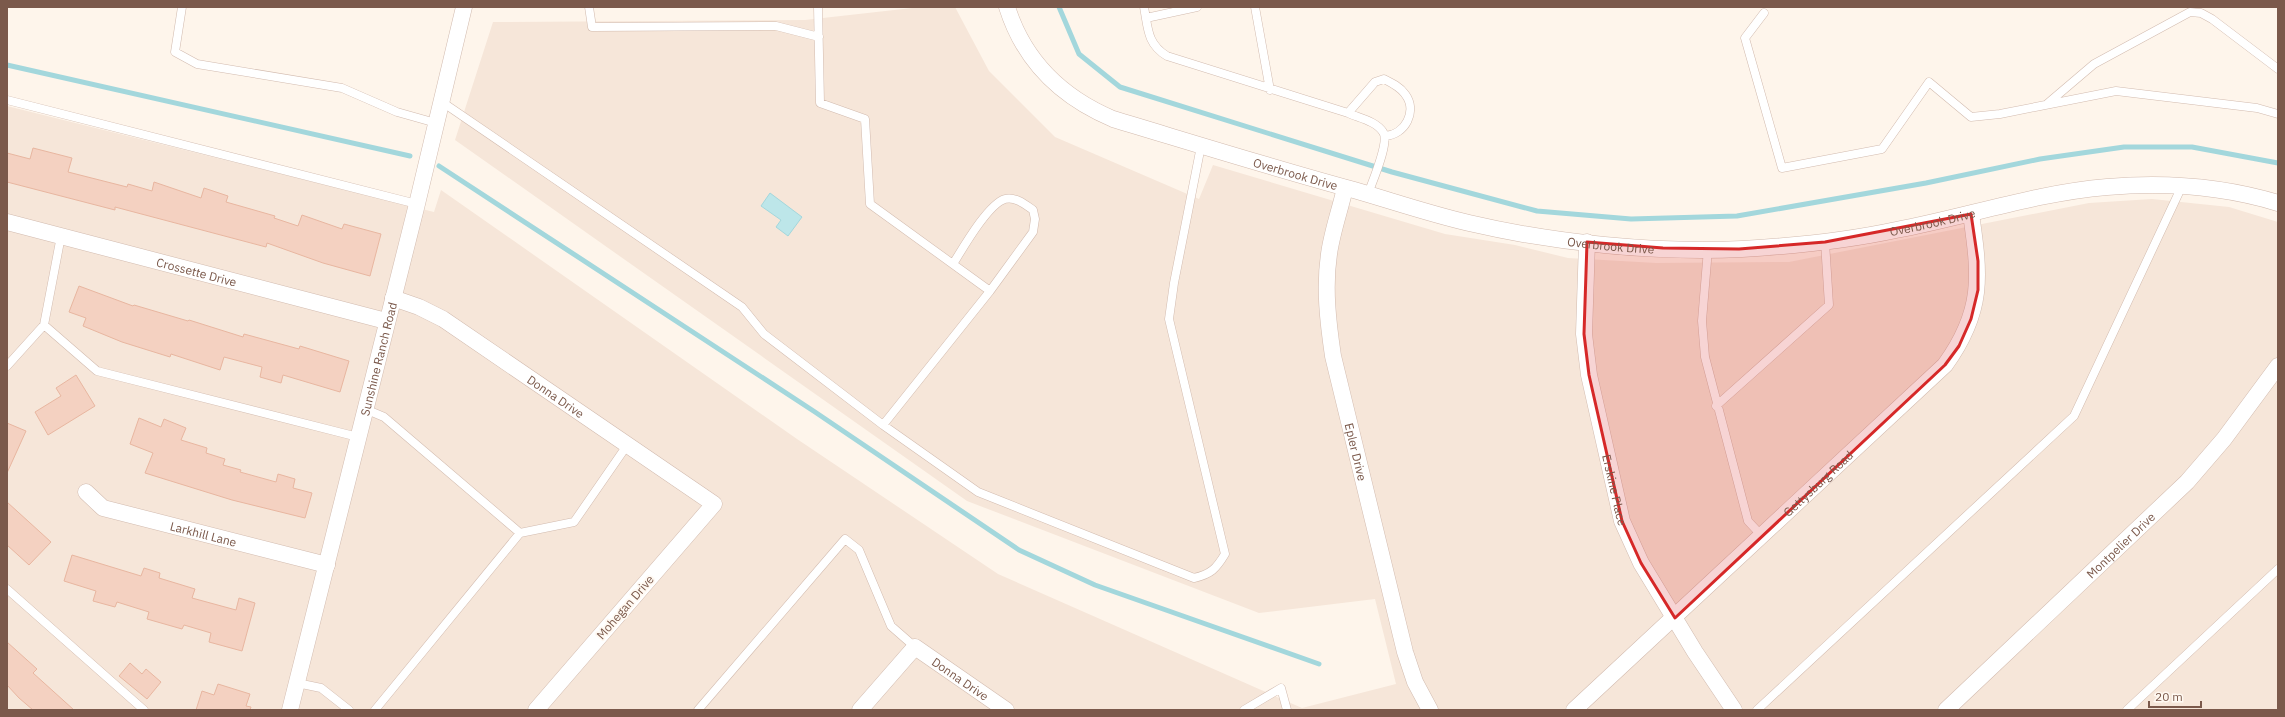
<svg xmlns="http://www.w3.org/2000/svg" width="2285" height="717" viewBox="0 0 2285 717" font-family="'IBM Plex Sans',sans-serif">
<rect width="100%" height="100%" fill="#fef5eb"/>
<path fill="#f6e6d9" d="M921 7H955L989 71 1055 137 1199 199 1213 165 1445 234 1515 245 1568 258 1656 263 1789 262 2089 203 2152 199 2229 207 2278 222V710H7V106L434 212 441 190 797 439 998 574 1302 708 1396 684 1375 599 1259 613 967 501 455 140 493 22 805 20Z"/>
<path fill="#bde6e9" stroke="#a3d7dc" d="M770 193 802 217 788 236 776 227 781 220 761 206Z"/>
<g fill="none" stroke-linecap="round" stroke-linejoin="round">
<path stroke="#a3d7dc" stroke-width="5" d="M1059 7 1079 54 1120 87 1392 172 1537 211 1631 219 1737 216 1926 183 2040 159 2124 147H2192L2278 163
M7 65 410 156
M439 166 815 412 1019 550 1095 585 1319 664"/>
</g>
<path fill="#f4d1c1" stroke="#e8b6a0" d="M33 148 72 158 68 172 127 187 128 184 152 191 154 182 201 198 204 188 228 196 226 202 275 216 274 218 298 226 302 215 342 229 344 224 381 234 370 276 323 263 267 243 266 247 115 207V210L7 182V153L30 159Z
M79 286 133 306 134 305 188 321 189 320 243 337 244 334 299 349 300 346 349 361 340 392 283 375 281 383 260 377 262 367 224 357 220 370 171 354 170 357 122 342 83 326 86 318 69 312Z
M76 375 95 406 48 435 35 412 61 396 56 388Z
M139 418 161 427 164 419 186 428 181 440 207 448 206 453 225 459 223 465 241 470 240 472 276 482 278 474 295 479 293 488 312 493 305 518 232 500 145 473 153 453 130 444Z
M7 423 26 431 7 473Z
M7 502 51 542 29 565 7 545Z
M72 555 141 576 144 568 160 573 159 578 195 589 192 598 236 610 239 598 255 603 242 651 209 642 211 633 184 625 182 629 147 619 149 612 117 602 115 607 93 601 96 591 64 581Z
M7 642 37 669 33 673 74 710H33L19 698 7 685Z
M130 663 142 674 146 669 161 682 147 699 119 676Z
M218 684 250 694 246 706 251 707 250 710H196L202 691 214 695Z"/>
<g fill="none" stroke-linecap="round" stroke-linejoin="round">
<defs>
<path id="service" d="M182 7 175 52 197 64 342 88 397 112 436 123
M589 7 592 27 776 26 819 37
M818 7 820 103 865 119 870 204 990 291 883 425
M1144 7C1148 28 1147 44 1167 56L1348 113C1359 118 1376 121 1383 132 1390 142 1372 182 1368 194
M1255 7 1270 90
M1764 13 1745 38 1782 168 1882 149 1929 82 1971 117 2000 114 2116 91 2257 108 2278 114
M1146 18 1197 7
M7 100 417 204
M442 102 742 307 764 334 883 425 978 492 1194 578C1211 574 1216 569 1225 554L1169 319 1174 283 1201 146
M2047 104 2094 64 2190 12 2201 13 2212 19 2278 69
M1348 113 1375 82 1384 79C1392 83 1400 87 1405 94 1418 111 1405 135 1385 136
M1708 249 1702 321 1705 357 1748 521 1762 536
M953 264C963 248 988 204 1005 199 1015 196 1026 205 1033 210L1035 219 1033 232 990 291
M44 325 97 371 358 437
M7 366 44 325 61 236
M1716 406 1829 305 1825 242
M365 409 384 417 520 533 574 522 628 444
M7 589 144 710
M297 683 321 688 349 710
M375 710 520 533
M698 710 845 539 859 550 891 626 915 647
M1244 710 1281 688 1287 710
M1757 710 2074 416 2182 186
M2127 710 2278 569"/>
<g id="minor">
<path id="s1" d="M1007 7C1024 61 1061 97 1113 119 1193 143 1273 168 1354 190 1392 201 1430 214 1469 223 1555 243 1653 253 1742 249 1794 246 1845 241 1896 230 1966 217 2035 193 2107 187 2165 182 2222 186 2278 203"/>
<path id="s2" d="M1345 188C1340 210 1332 232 1329 254 1324 288 1328 322 1333 356L1405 652 1415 682 1430 710"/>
<path id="s3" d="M7 222 386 321"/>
<path id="s4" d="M1587 242 1584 334 1589 375 1622 521 1641 563 1695 652 1734 710"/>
<path id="s5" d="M393 298 419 307 443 319 714 504 536 710"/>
<path id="s6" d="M86 492 103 508 327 565"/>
<path id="s7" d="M290 710 417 204 464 7"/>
<path id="s8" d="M860 710 915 647 1006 710"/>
<path id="s9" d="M1574 710 1945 365C1984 311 1980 276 1971 214"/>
<path id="s10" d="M1946 710 2187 482 2224 439 2278 366"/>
</g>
</defs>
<use href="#service" stroke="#d2bbaf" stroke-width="9"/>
<use href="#minor" stroke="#d2bbaf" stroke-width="17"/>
<use href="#service" stroke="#fff" stroke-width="8"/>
<use href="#minor" stroke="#fff" stroke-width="16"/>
</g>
<path fill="#d62828" fill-opacity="0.2" stroke="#d62828" stroke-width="3" stroke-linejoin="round" d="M1971 214 1978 261V290L1971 319 1959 346 1945 365 1675 618 1641 563 1622 521 1589 375 1584 334 1587 242 1663 248 1739 249 1825 242Z"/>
<g text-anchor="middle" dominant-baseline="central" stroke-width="3.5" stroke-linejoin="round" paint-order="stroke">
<g font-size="12" fill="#7b594b" stroke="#fff9f2">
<text stroke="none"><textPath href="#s1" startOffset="350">Overbrook Drive</textPath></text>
<text stroke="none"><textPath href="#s1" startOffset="998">Overbrook Drive</textPath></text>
<text stroke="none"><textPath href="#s1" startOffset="674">Overbrook Drive</textPath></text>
<text stroke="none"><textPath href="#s3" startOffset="196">Crossette Drive</textPath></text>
<text stroke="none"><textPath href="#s7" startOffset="362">Sunshine Ranch Road</textPath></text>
<text stroke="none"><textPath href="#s5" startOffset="191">Donna Drive</textPath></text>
<text stroke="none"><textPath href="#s2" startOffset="269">Epler Drive</textPath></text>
<text stroke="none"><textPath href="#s9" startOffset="333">Gettysburg Road</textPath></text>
<text stroke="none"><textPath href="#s4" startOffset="251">Erskine Place</textPath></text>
<text stroke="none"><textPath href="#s6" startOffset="127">Larkhill Lane</textPath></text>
<text stroke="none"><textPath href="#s10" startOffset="240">Montpelier Drive</textPath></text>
<text transform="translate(625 607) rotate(-49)">Mohegan Drive</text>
<text stroke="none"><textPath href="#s8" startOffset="139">Donna Drive</textPath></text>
</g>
</g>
<rect width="2285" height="717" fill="none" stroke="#7b594b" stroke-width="16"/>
<path d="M2149 701v6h52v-6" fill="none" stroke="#7b594b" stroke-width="2"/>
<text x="2155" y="701" font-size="12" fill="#7b594b" stroke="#fff9f2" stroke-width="3" paint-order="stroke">20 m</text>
</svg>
